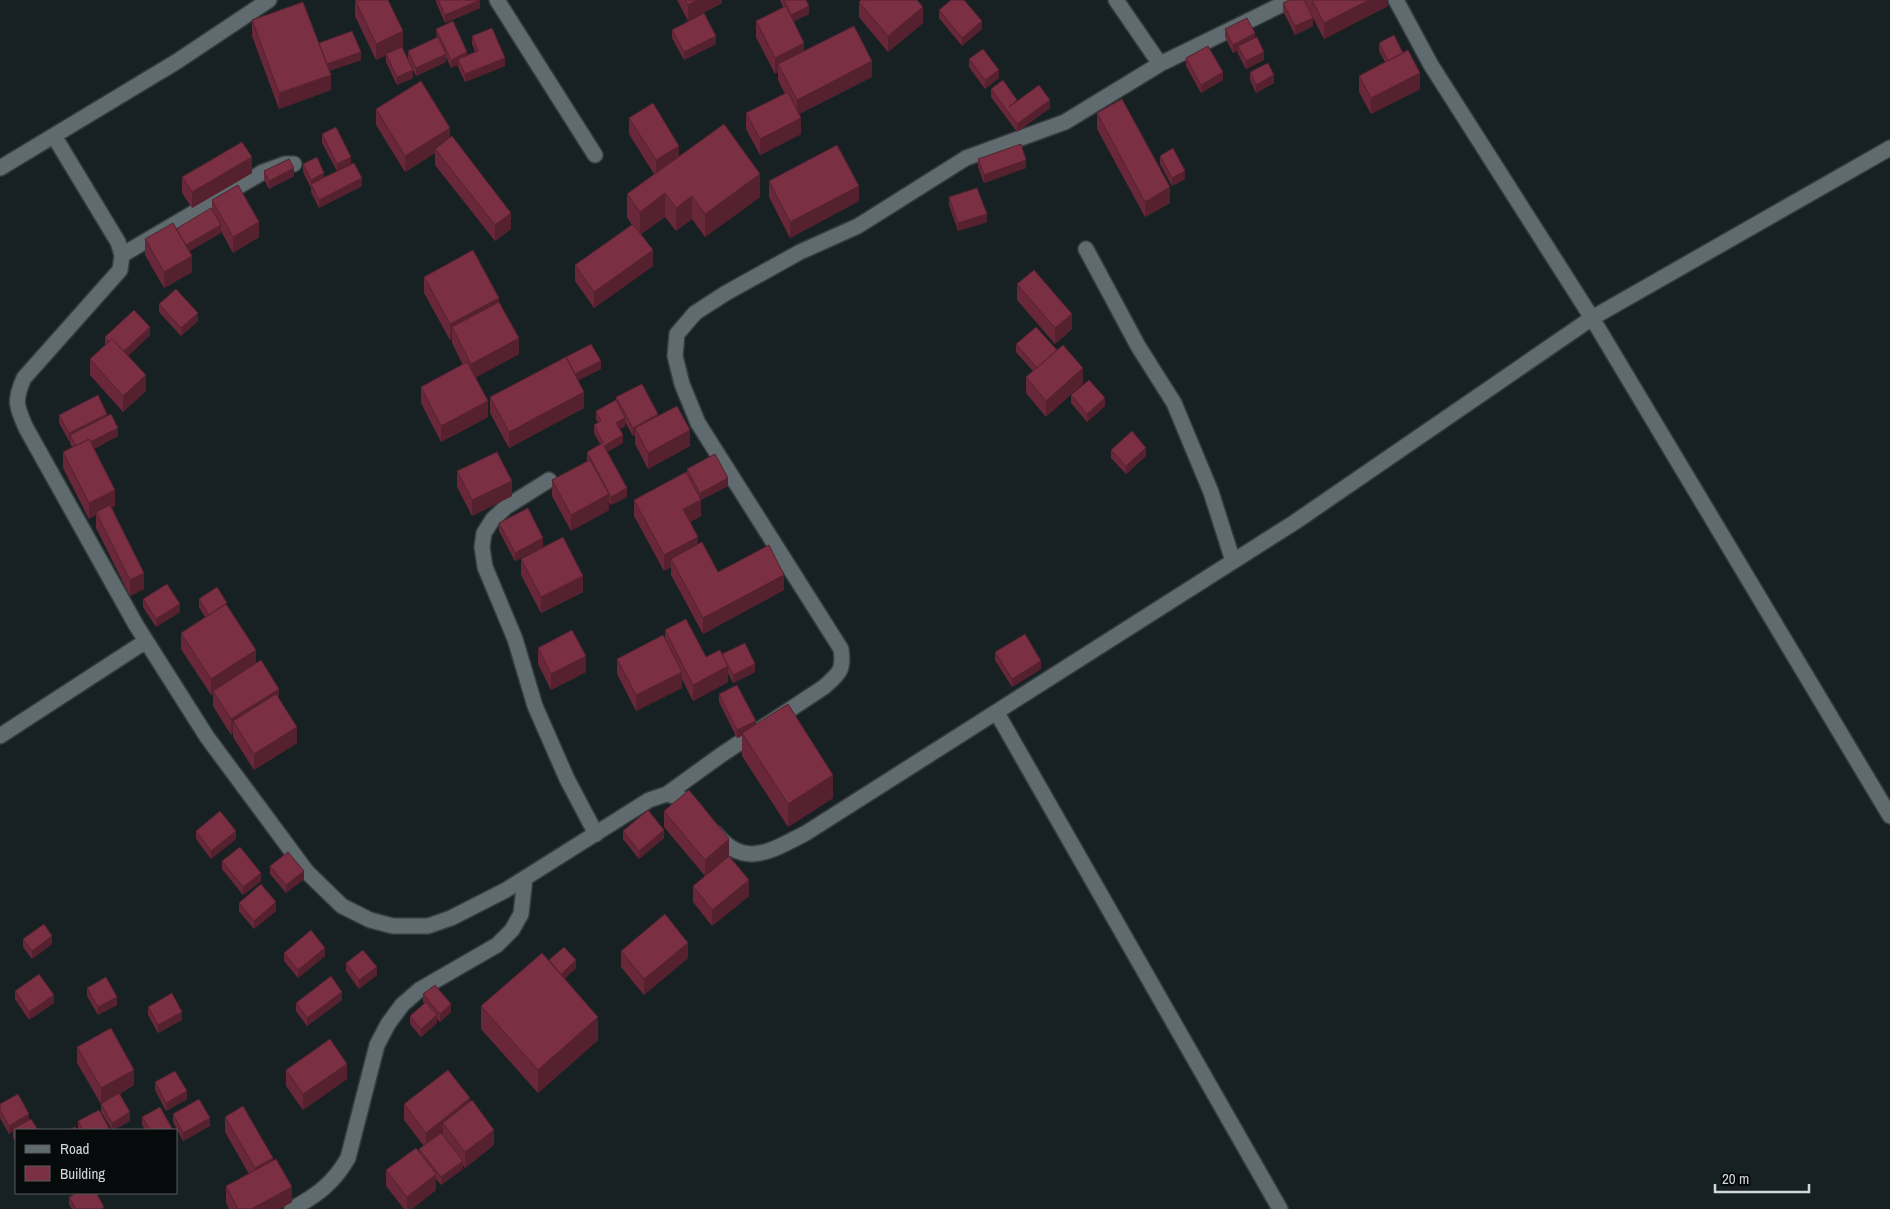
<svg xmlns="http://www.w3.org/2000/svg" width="1890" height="1209" viewBox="0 0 1890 1209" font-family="'Archivo Narrow',sans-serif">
<rect width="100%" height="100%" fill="#172124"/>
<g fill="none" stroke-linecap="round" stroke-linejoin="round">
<defs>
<path id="minor" d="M497 0 595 155
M1116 0 1160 64
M1396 0 1431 65 1592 318 1890 816
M54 136 118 242 122 255 120 270 24 378C14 400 16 406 26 428L136 625 207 737 307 872 342 906 370 920 393 926H428L451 918 506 890 649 800 667 794 681 798 695 810
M0 168 176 62 269 0
M1086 249 1138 346 1174 403 1211 492 1233 561
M122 255 263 172 285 164H294
M549 480 506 507 493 519 484 533 482 547 485 567 515 639 535 706 567 779 596 834
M997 713 1280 1209
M0 736 146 641
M667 794 721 755 824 687C840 673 844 670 841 649L698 423 682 384 675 356 677 334 695 313 726 293 800 252 858 226 966 158 1065 122 1160 64 1291 0
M715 833C745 870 772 850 806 833L1295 522 1592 318 1890 148
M292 1209C317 1195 333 1184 348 1158L377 1045 388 1024 402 1005 419 990 497 945 512 930 521 914 525 878"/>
</defs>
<use href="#minor" stroke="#353b3e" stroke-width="18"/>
<use href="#minor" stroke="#5f6b6e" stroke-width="15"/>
</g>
<path fill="#69283a" d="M355 0 389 3 403 47H402L413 78 397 85 386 62V55L376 60 355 16Z
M436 0H480V8L445 23 436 2Z
M677 0H722V3L688 21Z
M780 0H806L809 14 794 21 804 51 872 77 799 114 801 134 760 155 746 129V113L785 94 778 80V72L775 74 756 37V21L783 7Z
M1289 0H1388V6L1324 39 1313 18V26L1295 35 1283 11V3Z
M859 2 923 23 888 52 859 17Z
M939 10 982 29 962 46 939 18Z
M252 20 319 43 361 60 329 71 331 90 279 109 252 36Z
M436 29 467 55 475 52 472 44V36L505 66 465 82 458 67V65L451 68 446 57V62L416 76 408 60V51L437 38Z
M1225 29 1255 38 1264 60 1246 69 1238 54V51L1233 53 1225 37Z
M672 30 716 44 684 60 672 38Z
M1379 43 1420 89 1371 114 1359 92V76L1385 62 1379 51Z
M1186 58 1223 80 1201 93 1186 66Z
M969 59 999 78 985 89 969 67Z
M1250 72 1274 83 1256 93 1250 80Z
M991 89 1017 101 1050 108 1017 132 991 97Z
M376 109 450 138 511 229 495 241 435 165V153L405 172 376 125Z
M1097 113 1170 203 1145 217 1097 129Z
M629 118 679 156 760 197 705 237 692 219 676 231 665 217 641 234 653 266 594 308 575 281V265L632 225 627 217V194L654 174 629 134Z
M322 134 351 164 362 186 319 208 311 192V188L303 172V164L324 177 337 171 322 143Z
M1160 156 1185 179 1172 186 1160 164Z
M978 159 1026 168 984 183 978 167Z
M264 171 294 176 269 189 264 179Z
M252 173 192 208 182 193V177Z
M769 181 859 201 790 238 769 197Z
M949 197 987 222 958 231 949 205Z
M212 200 259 237 233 253 221 231V233L189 251 192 272 164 288 145 255V239L176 229 212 210Z
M424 277 499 302 519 354 476 377 488 417 441 442 421 403V387L463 365 452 343V339L450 340 424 293Z
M1017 284 1072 329 1055 344 1017 300Z
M159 304 198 321 181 336 159 312Z
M150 335 128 356 146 391 123 412 90 375V359L105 345V337Z
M1016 344 1057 350 1046 417 1026 393V377L1033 371 1016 352Z
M601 369 578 380 584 408 509 448 490 413V397Z
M1071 395 1105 406 1087 422 1071 403Z
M616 397 658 416 690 446 648 469 635 444V435L633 436 625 422V426L620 429 623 443 607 452 627 497 611 505 609 502V510L571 531 552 496V480L587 461V452L600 444 594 433V425L598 423 596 419V411L616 401Z
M59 415 107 416 118 436 94 449 115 506 112 507 144 589 130 596 96 528V515L89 519 63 468V452L72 447 70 443V441H69L59 423Z
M1111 450 1146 456 1126 474 1111 458Z
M687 469 728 486 701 500V516L690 522 698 544 718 572 784 590 703 634 671 575V567L664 571 634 516V500L687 473Z
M457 471 512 496 472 516 457 487Z
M499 523 543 547 515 561 499 531Z
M521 559 583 592 541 613 521 575Z
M143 599 180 612 156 627 143 607Z
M199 599 227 606 256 663 279 698 297 743 254 770 233 737V733L231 735 213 706V694L211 695 181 649V633L205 617 199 607Z
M665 630 706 657 722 655 755 672 733 683 728 673V682L693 701 682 679V688L636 711 617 674V659L665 638Z
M538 648 586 672 551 690 538 664Z
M995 652 1041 669 1012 687 995 660Z
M719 694 756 724 833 798 788 827 742 756V736L737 738 719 702Z
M664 811 729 855 705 876 664 827Z
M196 831 236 839 211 859 196 839Z
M623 831 664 838 639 859 623 839Z
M222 861 261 881 243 895 222 869Z
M270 866 304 879 286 893 270 874Z
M693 886 749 896 712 926 693 902Z
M239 903 276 911 254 929 239 911Z
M23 939 52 944 32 959 23 947Z
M621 951 688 958 644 995 621 967Z
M284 953 325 956 298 978 284 961Z
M549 960 576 968 565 978 598 1040 538 1093 481 1029V1006Z
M346 963 377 975 359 989 346 971Z
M87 988 117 1005 98 1015 87 996Z
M15 991 54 1003 29 1020 15 999Z
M423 994 451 1012 440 1022 437 1019V1023L421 1037 410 1024V1016L424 1004 423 1002Z
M342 1000 307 1026 296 1011V1003Z
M148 1007 182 1020 158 1033 148 1015Z
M77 1047 134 1085 120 1094 130 1121 113 1130H112L101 1112V1104L77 1063Z
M286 1070 347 1079 303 1110 286 1086Z
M155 1082 187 1099 166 1111 155 1090Z
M470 1102 494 1145 465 1168 463 1165V1169L441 1185 436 1179V1190L412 1209H404L386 1186V1170L419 1152V1149L424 1146 404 1120V1104Z
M0 1104 29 1120 16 1130V1143L13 1137V1131L9 1134 0 1118Z
M173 1114 210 1126 183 1141 173 1122Z
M142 1117 173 1130H145L142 1125Z
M225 1117 273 1161 292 1202 280 1209H229L226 1202V1186L249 1174 225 1132Z
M78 1121 109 1130H78Z
M69 1197 104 1209H72L69 1205Z"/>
<path fill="#55212f" d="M480 0V8L445 23V15Z
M697 0H722V3L688 21V5Z
M1369 0H1388V6L1324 39V23Z
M809 6V14L791 23V15Z
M923 7V23L888 52V36Z
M1313 18V26L1295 35V26Z
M982 21V29L962 46V38Z
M403 31V47L376 60V44Z
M1255 33V41L1238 46V51L1233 53V45Z
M716 36V44L684 60V52Z
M804 43V59L778 64V72L775 74V58Z
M361 52V60L326 72V64Z
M467 52V60L458 59V65L451 68V60Z
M1264 52V60L1246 69V61Z
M446 54V62L416 76V68Z
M505 58V66L465 82V74Z
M872 61V77L797 115V100Z
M413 70V78L397 85V77Z
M999 70V78L985 89V80Z
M1223 72V80L1201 93V85Z
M1420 73V89L1371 114V98Z
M331 75V90L279 109V93Z
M1274 75V83L1256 93V85Z
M1050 100V108L1017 132V124Z
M801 118V134L760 155V139Z
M450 128V144L435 149V153L405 172V156Z
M679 146V162L656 176V160Z
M252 157V173L192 208V192Z
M351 157V165L337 172V164Z
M1026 160V168L984 183V175Z
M294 168V176L269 189V181Z
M1185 171V179L1172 186V178Z
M324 173V181L311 184V188V180Z
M760 174V197L705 237V214Z
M362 178V186L319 208V200Z
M859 186V201L790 238V222Z
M1170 187V203L1145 217V202Z
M665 193V217L640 235V212Z
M692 196V219L676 231V208Z
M511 213V229L495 241V225Z
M987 214V222L958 231V223Z
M259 222V237L233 253V237Z
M221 225V233L183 255V247Z
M653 250V266L594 308V292Z
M192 256V272L164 288V272Z
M499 298V314L452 327V339L450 340V324Z
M198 313V321L181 336V328Z
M1072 314V329L1055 344V328Z
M150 327V335L121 362V354Z
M519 338V354L471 380V364Z
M601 361V369L573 383V375Z
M1083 368V384L1046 417V401Z
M146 375V391L123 412V396Z
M584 392V408L509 448V432Z
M1105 398V406L1087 422V414Z
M488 401V417L441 442V426Z
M107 414V422L70 435V441H69V433Z
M658 414V422L635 428V435L633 436V428Z
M625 418V426L616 431V423Z
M118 428V436L77 457V449Z
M690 430V446L648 469V453Z
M623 435V443L604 454V446Z
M1146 448V456L1126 474V466Z
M728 478V486L701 500V516L683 525V509L700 501V493Z
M512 481V496L472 516V500Z
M627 488V497L611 505V497Z
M115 490V506L98 515 96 512V515L89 519V503Z
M609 494V510L571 531V515Z
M698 537V553L671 559V567L664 571V555Z
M543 538V547L515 561V553Z
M144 573V589L130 596V580Z
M784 575V590L703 634V618Z
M583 576V592L541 613V597Z
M180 604V612L156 627V619Z
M256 650V666L213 691V694L211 695V679Z
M586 656V672L551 690V674Z
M1041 661V669L1012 687V679Z
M755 664V672L733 683V675Z
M728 666V682L693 701V685Z
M682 672V688L636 711V695Z
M279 689V704L233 721V733L231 735V719Z
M756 721V729L742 733V736L737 738V730Z
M297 727V743L254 770V754Z
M833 775V798L788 827V804Z
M664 830V838L639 859V851Z
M236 831V839L211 859V851Z
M729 839V855L705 876V860Z
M304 871V879L286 893V885Z
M261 873V881L243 895V887Z
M749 880V896L712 926V910Z
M276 902V911L254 929V921Z
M52 936V944L32 959V951Z
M688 943V958L644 995V979Z
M325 948V956L298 978V970Z
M576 960V968L555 987V979Z
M377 967V975L359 989V980Z
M342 992V1000L307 1026V1018Z
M54 995V1003L29 1020V1012Z
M117 997V1005L98 1015V1007Z
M451 1004V1012L440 1022V1014Z
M182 1012V1020L158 1033V1025Z
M437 1015V1023L421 1037V1029Z
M598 1017V1040L538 1093V1070Z
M347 1064V1079L303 1110V1094Z
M134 1070V1085L101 1104V1088Z
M187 1091V1099L166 1111V1103Z
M470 1098V1114L443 1123V1135L426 1148V1133Z
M130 1112V1121L112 1130V1123Z
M29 1114V1122L13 1129V1131L9 1134V1126Z
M210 1118V1126L183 1141V1133Z
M494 1130V1145L465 1168V1152Z
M273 1158V1174L255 1184V1168Z
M463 1161V1169L441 1185V1177Z
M436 1174V1190L412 1209H407V1197Z
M292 1187V1202L280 1209H251Z"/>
<path fill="#7a2f43" stroke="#55212f" d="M355 0H388L403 31 376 44Z
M438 0H480L445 15Z
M685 0H697L688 5Z
M784 0H806L809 6 791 15Z
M861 0H917L923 7 888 36 859 2Z
M951 0H964L982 21 962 38 939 10Z
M1289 0H1304L1313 18 1295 26 1283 3Z
M1312 0H1369L1324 23Z
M303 2 331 75 279 93 252 20Z
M786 6 804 43 775 58 756 21Z
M704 13 716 36 684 52 672 30Z
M1247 18 1255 33 1233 45 1225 29Z
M453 21 467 52 451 60 436 29Z
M854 26 872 61 797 100 778 64Z
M492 28 505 58 465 74 458 59 478 51 472 36Z
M352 31 361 52 327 64 319 43Z
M1394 35 1403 53 1388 61 1379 43Z
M438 37 446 54 416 68 408 51Z
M1257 37 1264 52 1246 61 1238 46Z
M1208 46 1223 72 1201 85 1186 58Z
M402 47 413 70 397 77 386 54Z
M983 49 999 70 985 80 969 59Z
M1408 50 1420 73 1371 98 1359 76Z
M1268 63 1274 75 1256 85 1250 72Z
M1003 80 1017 100 1009 107 1039 85 1050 100 1017 124 991 89Z
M421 81 450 128 405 156 376 109Z
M788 92 801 118 760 139 746 113Z
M1122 99 1170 187 1145 202 1097 113Z
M653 103 679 146 656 160 629 118Z
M724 124 760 174 705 214 692 196 676 208 665 193 640 212 627 194Z
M336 127 351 157 337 164 322 134Z
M452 136 511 213 495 225 435 149Z
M242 142 252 157 192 192 182 177Z
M1021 144 1026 160 984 175 978 159Z
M837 145 859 186 790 222 769 181Z
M1173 148 1185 171 1172 178 1160 156Z
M317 157 324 173 311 180 303 164Z
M289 159 294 168 269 181 264 171Z
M354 163 362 178 319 200 311 184Z
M238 185 259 222 233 237 212 200Z
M977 188 987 214 958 223 949 197Z
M211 208 221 225 186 245 176 229Z
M173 223 192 256 164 272 145 239Z
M633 224 653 250 594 292 575 265Z
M473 250 499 298 450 324 424 277Z
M1034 270 1072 314 1055 328 1017 284Z
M176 289 198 313 181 328 159 304Z
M499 302 519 338 471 364 452 327Z
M134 310 150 327 124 351 112 339 109 342 105 337Z
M1036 327 1057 350 1037 368 1016 344Z
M112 339 146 375 123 396 90 359Z
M591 344 601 361 575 374 566 357Z
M1063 345 1083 368 1046 401 1026 377Z
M566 357 584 392 509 432 490 397Z
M467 362 488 401 441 426 421 387Z
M1089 380 1105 398 1087 414 1071 395Z
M642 384 658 414 633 428 616 397Z
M98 395 107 414 69 433 59 415Z
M616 400 625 418 616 423 623 435 604 446 627 488 611 497 587 452 603 443 594 425 601 421 596 411Z
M677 406 690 430 648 453 635 428Z
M111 414 118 428 90 442 89 439 76 446 70 435Z
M1132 431 1146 448 1126 466 1111 450Z
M89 439 115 490 89 503 63 452Z
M497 452 512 481 472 500 457 471Z
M715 454 728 478 700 493 687 469Z
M590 460 609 494 571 515 552 480Z
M686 472 701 500 683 509 698 537 664 555 634 500Z
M110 505 144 573 130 580 96 512Z
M528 508 543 538 515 553 499 523Z
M563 537 583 576 541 597 521 559Z
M702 542 718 572 769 545 784 575 703 618 671 559Z
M167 584 180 604 156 619 143 599Z
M217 587 227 603 209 615 199 599Z
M226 604 256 650 211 679 181 633Z
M686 619 706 657 720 650 728 666 693 685 665 630Z
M572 630 586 656 551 674 538 648Z
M1025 634 1041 661 1012 679 995 652Z
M663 635 682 672 636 695 617 659Z
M745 643 755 664 733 675 722 654Z
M261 660 279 689 231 719 213 691Z
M737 685 756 721 737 730 719 694Z
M276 694 297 727 254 754 233 721Z
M788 704 833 775 788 804 742 733Z
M689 790 729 839 705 860 664 811Z
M648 810 664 830 639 851 623 831Z
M220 811 236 831 211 851 196 831Z
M240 847 261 873 243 887 222 861Z
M288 852 304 871 286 885 270 866Z
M729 856 749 880 712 910 693 886Z
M261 884 276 902 254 921 239 903Z
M665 914 688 943 644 979 621 951Z
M44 924 52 936 32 951 23 939Z
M311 930 325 948 298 970 284 953Z
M564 947 576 960 561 974 549 960Z
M363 950 377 967 359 980 346 963Z
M542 953 598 1017 538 1070 481 1006Z
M39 974 54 995 29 1012 15 991Z
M331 976 342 992 307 1018 296 1003Z
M106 977 117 997 98 1007 87 988Z
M435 985 451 1004 440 1014 423 994Z
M172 993 182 1012 158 1025 148 1007Z
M426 1002 437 1015 421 1029 410 1016Z
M111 1028 134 1070 101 1088 77 1047Z
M330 1039 347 1064 303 1094 286 1070Z
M448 1070 470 1098 426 1133 404 1104Z
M175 1071 187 1091 166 1103 155 1082Z
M119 1093 130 1112 112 1123 101 1104Z
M18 1094 29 1114 9 1126 0 1110V1104Z
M199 1099 210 1118 183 1133 173 1114Z
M472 1100 494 1130 465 1152 443 1123Z
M243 1106 273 1158 255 1168 225 1117Z
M160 1107 173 1130H150L142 1117Z
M99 1110 109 1128 105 1130H83L78 1121Z
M31 1119 38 1130H16V1135L13 1129Z
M75 1127 77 1130H69Z
M441 1133 463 1161 441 1177 419 1149Z
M416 1148 436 1174 407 1197 386 1170Z
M276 1159 292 1187 251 1209H238L226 1186Z
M77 1193H96L104 1207 101 1209H76L69 1197Z"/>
<rect x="15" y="1129" width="162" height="65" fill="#060a0b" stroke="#585c5e"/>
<rect x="25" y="1145" width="25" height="8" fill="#5f6b6e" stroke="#585c5e"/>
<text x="60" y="1154" font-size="15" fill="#d2d8da">Road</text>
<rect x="25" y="1166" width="25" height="15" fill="#7a2f43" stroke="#585c5e"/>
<text x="60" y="1179" font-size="15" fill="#d2d8da">Building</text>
<path d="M1715 1184v8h94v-8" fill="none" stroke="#d2d8da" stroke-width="2.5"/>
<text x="1722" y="1184" font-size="15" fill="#d2d8da" stroke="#060a0b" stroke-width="4" paint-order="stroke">20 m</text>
</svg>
